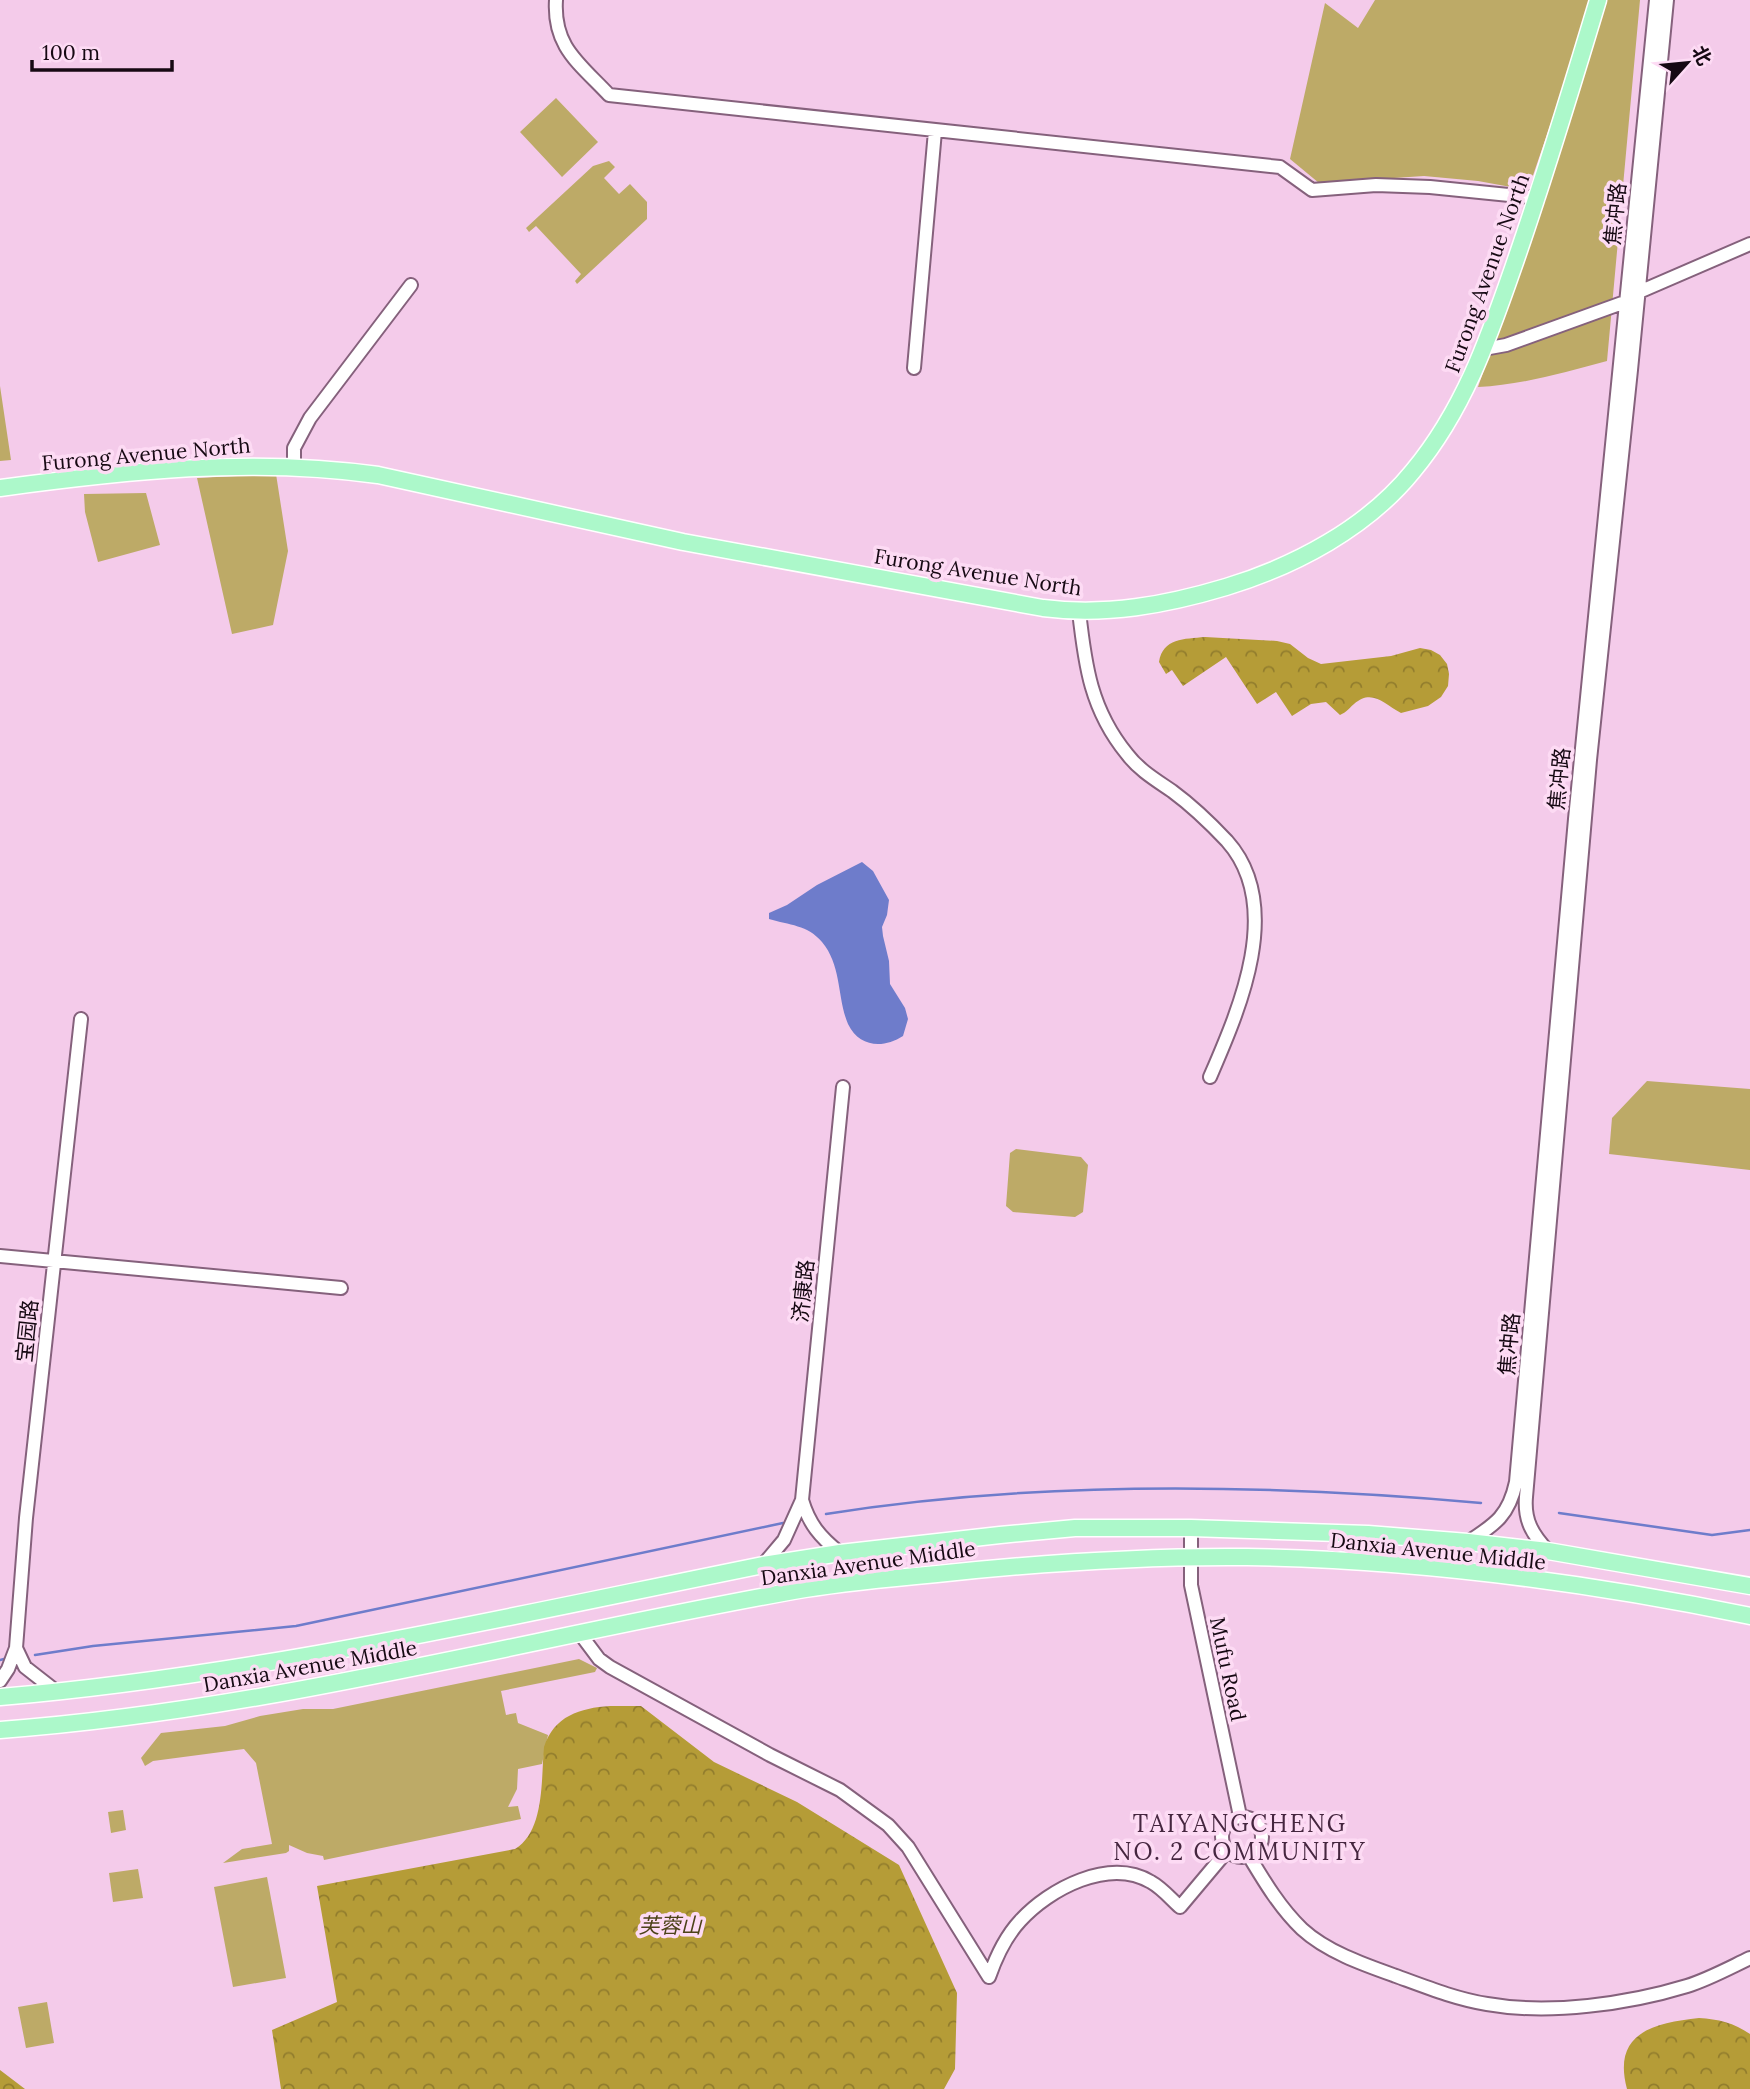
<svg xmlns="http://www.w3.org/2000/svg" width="1750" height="2089" viewBox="0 0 1750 2089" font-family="Lora,'Noto Sans SC',serif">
<defs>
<pattern id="forest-crowns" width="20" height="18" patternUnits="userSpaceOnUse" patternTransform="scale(1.75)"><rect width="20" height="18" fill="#b59c37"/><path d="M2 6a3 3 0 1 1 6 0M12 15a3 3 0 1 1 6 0" fill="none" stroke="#927d2d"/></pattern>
</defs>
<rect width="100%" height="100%" fill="#f4cbea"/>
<path fill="#bdaa67" d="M1375 0H1593L1528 190 1478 181 1424 176 1319 183 1290 159 1325 3 1358 28Z
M1606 0H1640L1607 361C1565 372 1522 385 1478 387L1543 200Z
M556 98 598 142 562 177 520 132Z
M609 161 615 167 604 178 619 194 630 184 647 202V219L577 284 575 281 581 274 536 226 529 232 526 228 593 166Z
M0 386 11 460 0 461Z
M276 474 288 551 273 625 232 634 197 478Z
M146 493 160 545 98 562 85 512 84 494Z
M1647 1081 1750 1089V1170L1609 1154 1612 1118Z
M1016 1149 1081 1157 1088 1165 1083 1212 1075 1217 1013 1212 1006 1206 1010 1153Z
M579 1659 597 1668 595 1672 501 1691 506 1715 516 1713 518 1723 548 1735 542 1764 518 1769 517 1789 508 1807 518 1806 521 1819 324 1860 323 1856 307 1853 289 1845V1851L286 1853 223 1863 242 1849 272 1844 256 1763 244 1749 153 1761 145 1766 141 1758 161 1733 225 1726 260 1716 303 1709H333Z
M123 1810 126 1830 111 1833 108 1812Z
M138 1869 143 1898 113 1902 109 1873Z
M267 1877 286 1978 233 1987 214 1887Z
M47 2002 54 2043 26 2048 18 2007Z"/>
<path fill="url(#forest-crowns)" d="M1205 637 1277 641 1290 644 1308 658 1321 664 1391 656 1420 648 1431 650 1440 655 1447 664 1449 674 1448 686 1441 697 1428 706 1401 713C1384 704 1372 688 1354 704 1348 709 1347 712 1340 715L1326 702 1311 704 1292 716 1276 692 1257 704 1226 657 1183 686 1172 670 1166 674 1159 662C1163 638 1184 639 1205 637Z
M610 1706H641L714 1762 797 1802 899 1865 957 1993 955 2069 944 2089H281L272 2030 337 2002 317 1886 515 1849C545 1831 541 1779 544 1747 554 1716 580 1708 610 1706Z
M1699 2018C1718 2019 1734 2023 1750 2034V2089H1627C1612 2033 1653 2023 1699 2018Z
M0 2070 25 2089H0Z"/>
<path fill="#6e7ccb" d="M862 862 873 871 889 900 887 915 882 927 883 936 889 961 890 984 905 1008 908 1019 903 1036C883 1049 859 1047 848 1024 837 998 842 966 822 942 808 925 789 925 769 919V913L787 905 817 885Z"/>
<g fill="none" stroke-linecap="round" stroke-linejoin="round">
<path stroke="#6e7ccb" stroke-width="2.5" d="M1559 1513 1712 1535 1750 1530
M826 1514C1038 1480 1268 1484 1481 1503
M35 1655 93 1646 296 1626 783 1523
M0 1660 4 1659"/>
<defs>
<path id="minor" d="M556 0C553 47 579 63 609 95L1280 167 1312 190 1376 185 1430 187 1538 198
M1639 292 1750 244
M1484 349 1506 345 1625 302
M914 368 935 131
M294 466V448L310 418 411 285
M1079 611C1085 666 1091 710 1127 754 1139 770 1156 780 1172 791 1191 805 1211 824 1227 841 1285 906 1239 1010 1210 1077
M0 1256 341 1288
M802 1500C809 1524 820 1537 840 1553
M1191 1528V1585L1240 1816
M1468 1542C1496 1524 1509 1515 1516 1482L1575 819 1656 0
M1548 1551C1532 1534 1524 1520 1526 1497L1590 760 1631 370 1667 0
M763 1565 784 1540 802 1500 843 1087
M581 1635 599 1659 610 1667 770 1755 840 1790 888 1825 908 1847 989 1977
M16 1648 25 1667 57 1692
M0 1681 8 1669 16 1648 26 1518 81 1019
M1222 1837a20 20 0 1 1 40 0a20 20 0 1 1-40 0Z
M1249 1856C1264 1881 1280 1908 1302 1929 1327 1952 1365 1965 1396 1976 1426 1987 1456 1999 1487 2004 1549 2015 1628 2004 1687 1986 1709 1979 1729 1968 1750 1958
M989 1977C996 1957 1005 1937 1020 1921 1049 1889 1109 1857 1151 1882 1162 1888 1171 1899 1180 1907L1227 1851"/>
<path id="major" d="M0 488C126 471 252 457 378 475L683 542 1043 608C1106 616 1166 605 1226 587 1295 566 1367 528 1413 471 1463 411 1488 340 1513 268 1544 179 1571 90 1598 0
M0 1697C257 1675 510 1616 763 1565L840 1553 1000 1535 1075 1528H1191L1368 1534 1468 1542 1548 1551 1750 1586
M0 1730C273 1710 536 1636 805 1589 849 1582 893 1578 937 1574 1040 1563 1144 1556 1247 1557 1416 1560 1586 1582 1750 1616"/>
</defs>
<use href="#minor" stroke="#85617c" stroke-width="16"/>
<use href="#major" stroke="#fff" stroke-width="19"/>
<use href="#minor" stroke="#fff" stroke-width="12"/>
<use href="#major" stroke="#acf8ca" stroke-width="16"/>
</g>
<g text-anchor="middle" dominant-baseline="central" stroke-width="7" stroke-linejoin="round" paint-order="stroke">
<g font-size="21" fill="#160913" stroke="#fddbf4">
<text transform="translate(1615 214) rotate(-84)">焦冲路</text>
<text transform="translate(1487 273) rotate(-70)">Furong Avenue North</text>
<text transform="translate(146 454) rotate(-5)">Furong Avenue North</text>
<text transform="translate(978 572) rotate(9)">Furong Avenue North</text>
<text transform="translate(1559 779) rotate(-84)">焦冲路</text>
<text transform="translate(803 1291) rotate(-84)">济康路</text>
<text transform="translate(27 1331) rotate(-84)">宝园路</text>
<text transform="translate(1509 1344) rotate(-85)">焦冲路</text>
<text transform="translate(1438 1551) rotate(6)">Danxia Avenue Middle</text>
<text transform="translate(868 1563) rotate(-8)">Danxia Avenue Middle</text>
<text transform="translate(310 1666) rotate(-10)">Danxia Avenue Middle</text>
<text transform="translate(1228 1669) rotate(78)">Mufu Road</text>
</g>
<g font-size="21" font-style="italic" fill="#4d4219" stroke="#fddbf4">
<text x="670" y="1925">芙蓉山</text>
</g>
<g font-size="24" letter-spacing="2" fill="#45263f" stroke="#fddbf4">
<text x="1240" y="1823">TAIYANGCHENG<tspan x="1240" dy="28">NO. 2 COMMUNITY</tspan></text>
</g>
</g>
<g transform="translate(1687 63) rotate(63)" stroke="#fddbf4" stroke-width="5" paint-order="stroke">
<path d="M0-5L12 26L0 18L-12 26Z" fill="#160913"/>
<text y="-10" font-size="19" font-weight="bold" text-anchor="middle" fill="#160913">北</text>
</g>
<path d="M32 60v10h140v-10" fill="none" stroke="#160913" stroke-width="3.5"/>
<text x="42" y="60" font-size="21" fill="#160913" stroke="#fddbf4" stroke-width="5" paint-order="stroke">100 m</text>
</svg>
